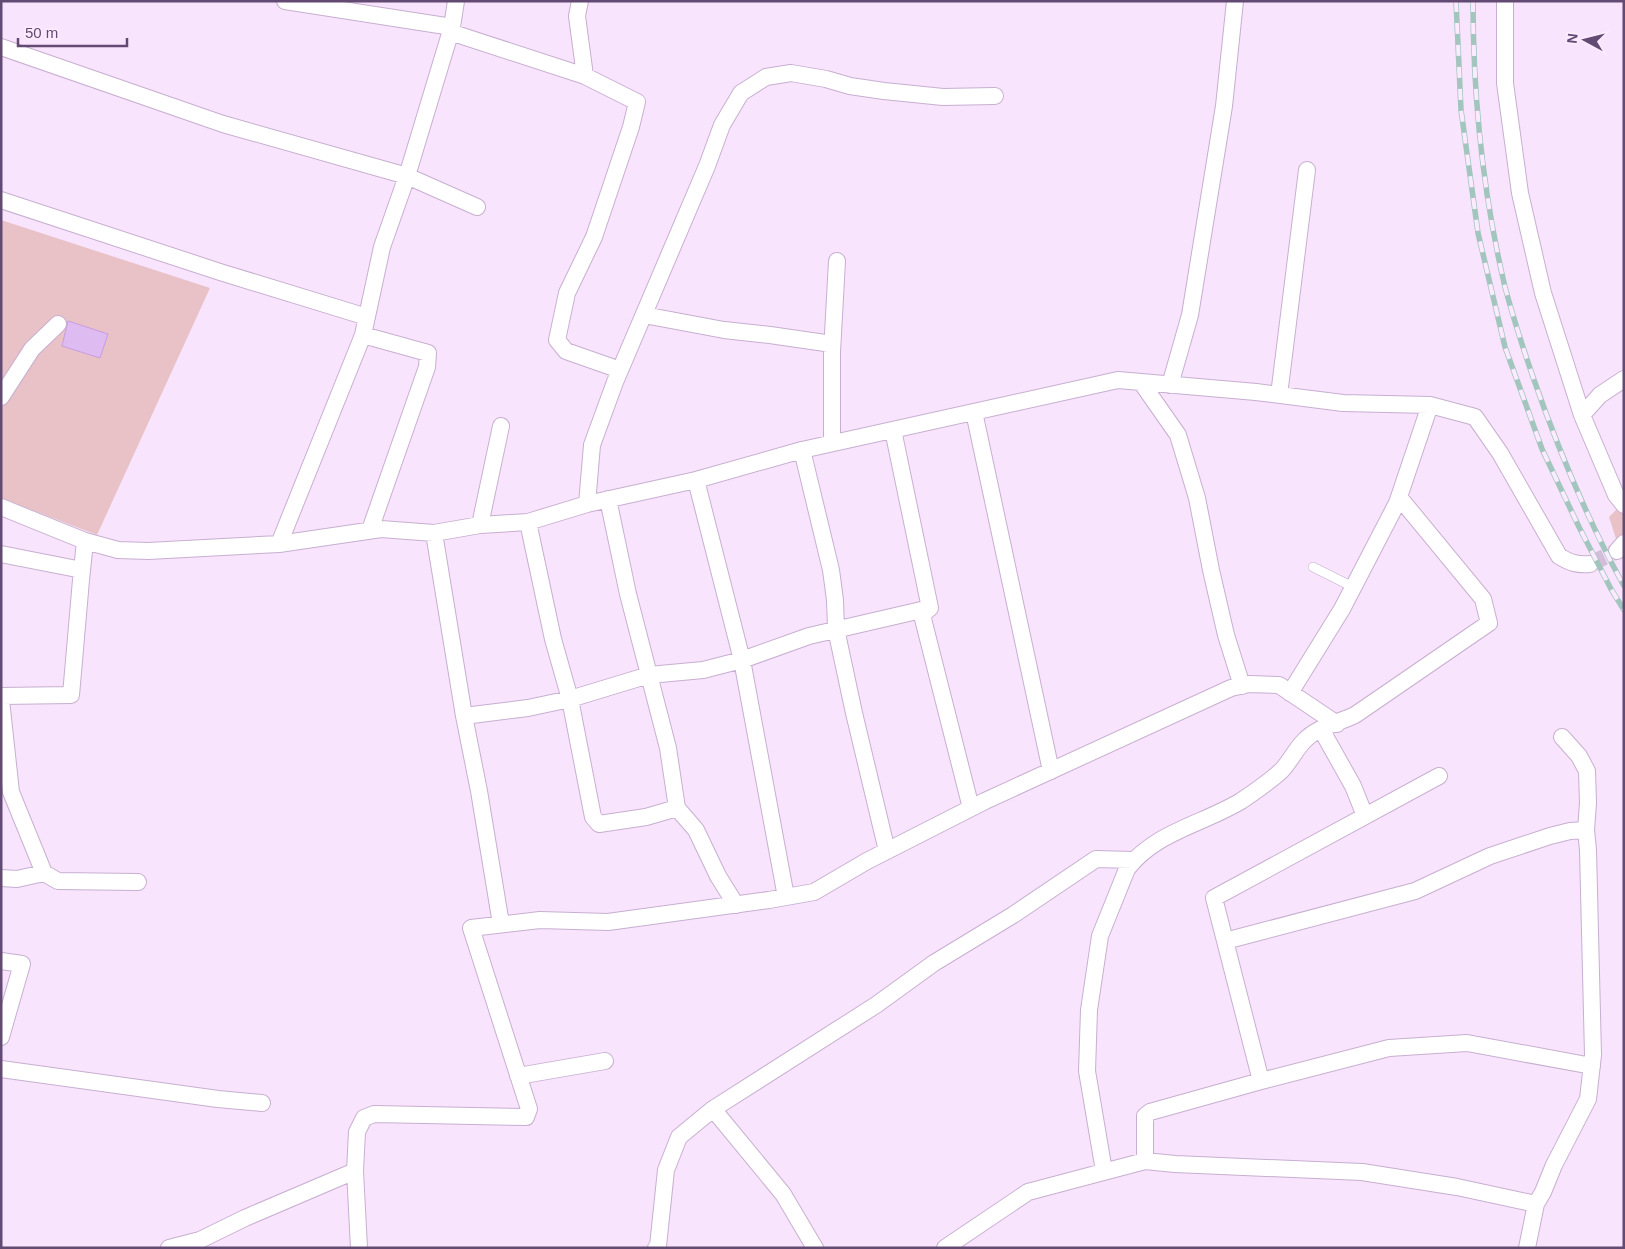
<svg xmlns="http://www.w3.org/2000/svg" width="1625" height="1249" viewBox="0 0 1625 1249" font-family="Helvetica,sans-serif">
<rect width="100%" height="100%" fill="#f8e4fc"/>
<path fill="#e9c2c8" d="M1 220 210 288 97 535 1 498Z
M1624 502V554L1618 545 1609 517Z"/>
<path fill="#debcf1" stroke="#c99ce3" d="M68 321 108 334 100 358 62 346Z"/>
<g fill="none" stroke-linecap="round" stroke-linejoin="round">
<path stroke="#d3beda" stroke-width="16" stroke-dasharray="16 8" stroke-linecap="butt" d="M1590 564 1617 551"/>
<defs>
<path id="lane" d="M1313 567 1353 587"/>
<path id="street" d="M285 1 452 27
M580 1 577 16 585 76
M1505 1V83L1520 193 1543 293 1582 415 1616 495 1624 505
M450 32 585 76 637 102 631 127 594 237 567 293 557 340 566 351 620 370
M1 47 223 124 407 176 477 207
M1 200 220 272 367 317
M644 315 724 330 770 335 832 344
M363 335 428 353 427 367 370 530
M1141 382 1178 435 1197 498 1211 570 1226 635 1242 686
M1170 385 1190 315 1224 106 1235 1
M1279 395 1307 170
M1 397 32 349 58 324
M974 412 1051 771
M1582 415 1600 395 1624 379
M893 430 930 608
M832 443V352L837 261
M802 450 831 570 835 600 836 629 854 713 887 851
M696 480 742 660 786 897
M608 499 628 594 668 748 677 808 696 830 718 876 736 905
M587 504 592 445 615 382 707 166 722 125 741 93 766 77 791 73 826 79 850 86 884 91 943 97 995 96
M1 507 85 541 118 550 148 551 279 544 381 529 434 533 480 525 528 522 587 504 696 480 802 450 1118 380 1256 392 1343 403 1430 405 1475 417 1500 453 1559 556C1570 563 1577 565 1590 564
M528 522 553 639 570 699 593 817 599 824 646 817 677 808
M480 525 501 426
M434 533 464 716 479 791 501 924
M279 544 363 335 382 247 407 176 452 27 456 1
M1617 551 1624 543
M1 554 82 570
M930 608 922 615 971 808
M1290 693 1342 609 1397 503 1430 405
M1 696 71 695 81 580 85 541
M1 700 11 792 44 873 58 881 138 882
M464 716 528 708 570 699 649 675 703 670 742 660 809 636 930 608
M1321 729 1353 786 1365 816
M1 878 17 879 44 873
M1225 941 1415 891 1490 856 1550 836 1570 831 1586 830
M1 961 22 964 1 1037
M1 1069 218 1099 262 1103
M518 1076 605 1061
M1261 1081 1214 898 1439 776
M713 1109 783 1194 815 1248
M1145 1161V1116L1150 1112 1261 1081 1389 1048 1467 1043 1592 1066
M355 1171 359 1248
M1104 1171 1087 1071 1089 1010 1100 936 1127 869C1155 832 1203 824 1241 801 1253 793 1270 781 1281 771 1290 762 1295 750 1304 741 1317 727 1338 723 1355 715L1489 623 1483 599 1399 497
M169 1248 200 1240 245 1218 355 1171 357 1132 364 1118 374 1114 526 1117 529 1109 471 928 540 920 608 922 769 900 814 892 867 861 985 801 1231 688 1249 684 1279 685 1337 724
M656 1248 658 1246 666 1170 679 1137 713 1109 876 1005 934 963 1013 915 1096 859 1133 860
M945 1248 1028 1192 1145 1161 1175 1164 1362 1172 1457 1187 1536 1204
M1527 1248 1536 1204 1543 1192 1554 1165 1588 1099 1593 1055 1588 850 1586 830 1588 803 1587 771 1579 756 1562 737"/>
</defs>
<use href="#lane" stroke="#c8afd1" stroke-width="10"/>
<use href="#street" stroke="#c8afd1" stroke-width="18"/>
<use href="#lane" stroke="#fff" stroke-width="9"/>
<use href="#street" stroke="#fff" stroke-width="16"/>
<defs>
<path id="rail" d="M1456 1 1461 110 1478 233 1505 347 1542 449 1579 527 1611 589 1624 610
M1473 1C1473 97 1483 194 1505 287 1513 317 1523 348 1533 377 1558 449 1587 519 1624 586"/>
</defs>
<use href="#rail" stroke="#a2c5bd" stroke-width="5.5"/>
<use href="#rail" stroke="#fceaff" stroke-width="4" stroke-dasharray="11" stroke-linecap="butt"/>
</g>
<rect width="1625" height="1249" fill="none" stroke="#634a73" stroke-width="5"/>
<g transform="translate(1585 40) rotate(277)" stroke="#fceaff" stroke-width="4" paint-order="stroke">
<path d="M0-4L9 19L0 12L-9 19Z" fill="#634a73"/>
<text y="-8" font-size="14" font-weight="bold" text-anchor="middle" fill="#634a73">N</text>
</g>
<path d="M18 38v8h109v-8" fill="none" stroke="#634a73" stroke-width="2.5"/>
<text x="25" y="38" font-size="15" fill="#634a73" stroke="#fceaff" stroke-width="4" paint-order="stroke">50 m</text>
</svg>
